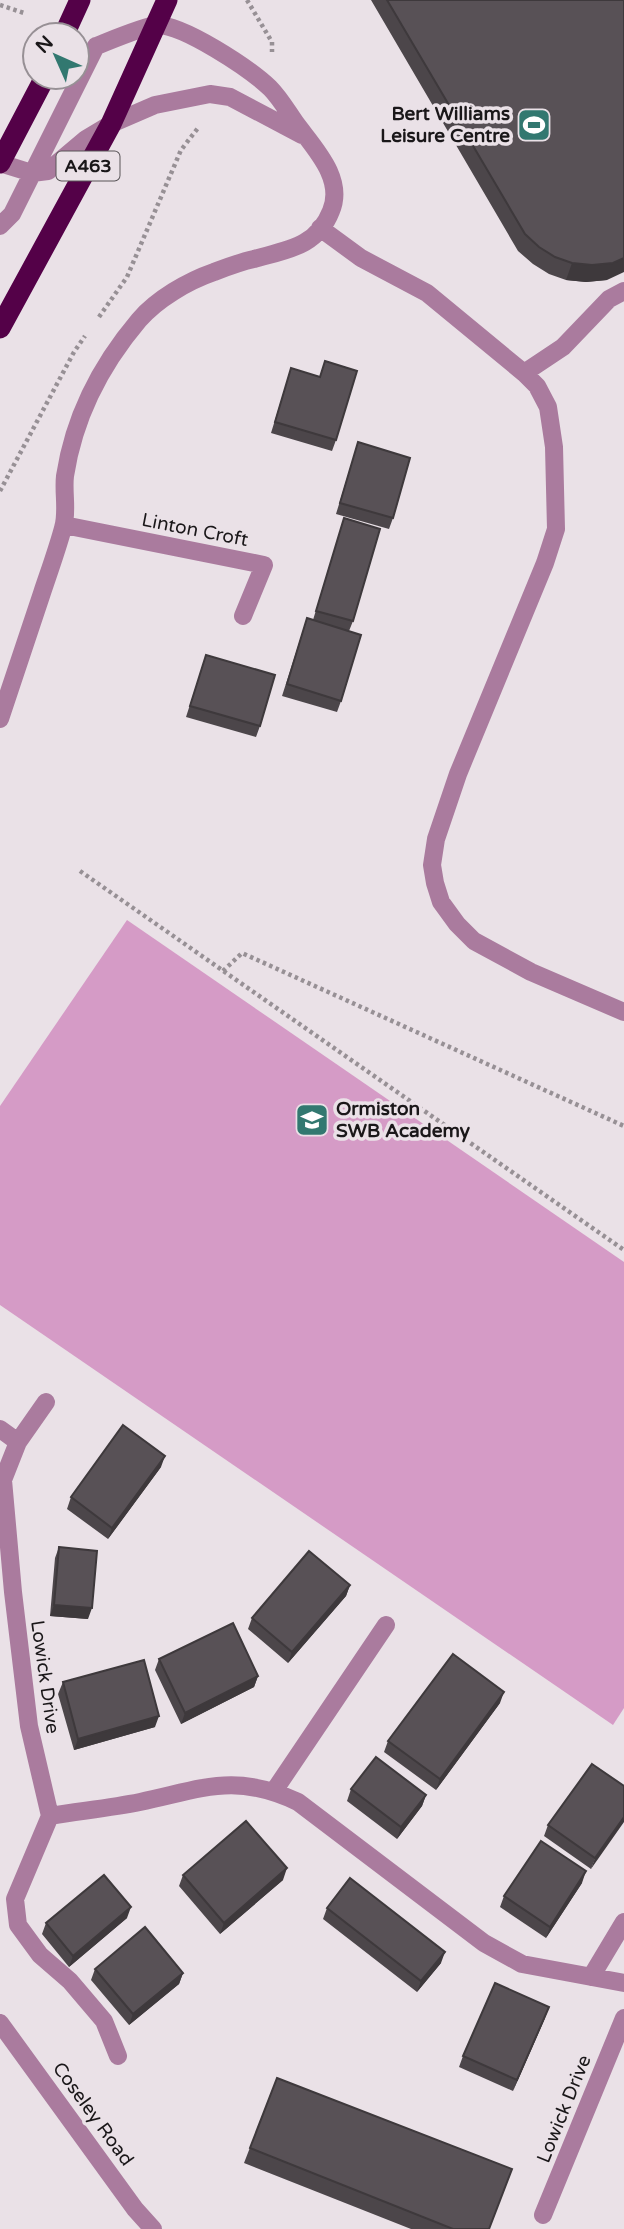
<svg xmlns="http://www.w3.org/2000/svg" width="624" height="2229" viewBox="0 0 624 2229" font-family="'Varela Round',sans-serif">
<rect width="100%" height="100%" fill="#eae1e7"/>
<path fill="#d59bc6" d="M127 920 624 1262V1708L613 1725 0 1305V1106Z"/>
<g fill="none" stroke-linecap="round" stroke-linejoin="round">
<path stroke="#979095" stroke-width="4.5" stroke-dasharray="3.5 3.5" stroke-linecap="butt" d="M247 0 272 42V52
M0 5 24 13
M99 317 127 277 181 150 198 128
M0 491 74 352 85 336
M80 871 624 1250
M223 971 242 953 624 1126"/>
<path stroke="#aa7b9e" stroke-width="18" d="M0 163 32 173 48 171 86 139 111 124 155 105 210 94 230 97 302 135
M0 226 12 214 96 46C109 41 145 26 156 25 183 24 250 69 270 88 280 98 288 112 295 122 313 147 345 178 331 211 317 247 286 250 254 259 240 262 227 267 214 272 188 281 157 299 139 320 100 366 74 417 65 476 63 493 68 512 63 528 57 550 49 572 42 593 28 635 14 677 0 719
M320 228 361 258 427 293 524 373 537 386 548 407 554 447 556 529 545 563 458 774 436 839 432 865 435 883 441 902 457 924 474 941 531 972 624 1012
M524 373 563 347 609 299 624 291
M64 525 264 565 243 616
M0 1429 18 1442 3 1480 13 1592 29 1726 50 1816C80 1811 110 1808 140 1802 203 1789 234 1772 298 1802L484 1943 522 1964 624 1983
M18 1442 46 1402
M274 1791 386 1625
M50 1816 15 1899 18 1925 40 1955 70 1981 104 2021 118 2056
M591 1977 624 1922
M0 2023 135 2209 153 2229
M543 2215 624 2018"/>
<path stroke="#540148" stroke-width="21" d="M64 35 80 0
M0 163 45 77
M0 328 111 124 167 0"/>
</g>
<path fill="#4c464a" d="M371 0H624L607 280 586 282 566 280 549 274 533 264 518 251Z
M291 368 336 440 332 451 271 433Z
M358 442 393 518 389 529 336 514Z
M344 518 353 621 349 631 341 701 337 712 282 696 307 618 313 620Z
M206 655 260 726 256 737 186 717Z
M161 1467 108 1539 67 1509 71 1497Z
M59 1547 88 1619 50 1616 55 1558Z
M350 1585 346 1596 288 1663 248 1629 252 1618Z
M159 1659 258 1676 254 1687 181 1724 155 1670Z
M63 1682 155 1727 74 1750 58 1694Z
M500 1703 436 1790 384 1752 388 1741Z
M624 1786 591 1869 544 1836 548 1825Z
M351 1789 426 1795 422 1806 397 1839 347 1801Z
M183 1875 283 1880 220 1934 179 1886Z
M582 1883 546 1938 500 1907 504 1896Z
M327 1908 441 1963 417 1992 323 1919Z
M127 1918 69 1967 42 1934 46 1923Z
M95 1969 183 1973 179 1984 129 2025 91 1980Z
M545 2018 513 2091 459 2067 463 2056Z
M277 2078 489 2229H411L244 2163Z"/>
<path fill="#3e393c" d="M624 258V272L607 280 586 282 566 280 572 263Z
M165 1456 161 1467 108 1539 112 1528Z
M350 1585 346 1596 288 1663 292 1652Z
M54 1605 92 1608 88 1619 50 1616Z
M258 1676 254 1687 181 1724 185 1713Z
M504 1692 500 1703 436 1790 440 1779Z
M159 1716 155 1727 74 1750 78 1739Z
M426 1795 422 1806 397 1839 401 1827Z
M624 1817V1822L591 1869 595 1858Z
M287 1868 283 1880 220 1934 224 1923Z
M586 1871 582 1883 546 1938 550 1927Z
M131 1907 127 1918 69 1967 73 1956Z
M445 1952 441 1963 417 1992 421 1981Z
M183 1973 179 1984 129 2025 133 2014Z
M549 2007 545 2018 513 2091 517 2080Z"/>
<path fill="#585156" stroke="#3e393c" stroke-width="2" d="M387 0H624V258L613 263 592 265 572 263 555 257 539 247 525 234Z
M325 361 357 371 336 440 275 422 291 368 320 377Z
M358 442 410 458 393 518 340 503Z
M344 518 380 529 353 621 316 611Z
M307 618 361 635 341 701 287 684Z
M206 655 275 675 260 726 190 706Z
M123 1425 165 1456 112 1528 71 1497Z
M59 1547 97 1551 92 1608 54 1605Z
M309 1551 350 1585 292 1652 252 1618Z
M233 1623 258 1676 185 1713 159 1659Z
M453 1654 504 1692 440 1779 388 1741Z
M144 1660 159 1716 78 1739 63 1682Z
M376 1757 426 1795 401 1827 351 1789Z
M592 1764 624 1786V1817L595 1858 548 1825Z
M246 1821 287 1868 224 1923 183 1875Z
M541 1841 586 1871 550 1927 504 1896Z
M104 1875 131 1907 73 1956 46 1923Z
M350 1878 445 1952 421 1981 327 1908Z
M145 1927 183 1973 133 2014 95 1969Z
M495 1983 549 2007 517 2080 463 2056Z
M277 2078 512 2169 489 2229H453L250 2148Z"/>
<defs>
<symbol id="stadium-square" viewBox="-11 -11 22 22"><rect x="-9" y="-9" width="18" height="18" rx="4" fill="#327870" stroke="#eae1e7"/><path d="M0-5a6.5 5 0 1 0 0 10a6.5 5 0 1 0 0-10ZM-3.5-1.8h7v3.6h-7Z" fill="#fff"/></symbol>
<symbol id="school-square" viewBox="-11 -11 22 22"><rect x="-9" y="-9" width="18" height="18" rx="4" fill="#327870" stroke="#eae1e7"/><path d="M0-5L7-2L0 1L-7-2ZM-4 1L0 2.5L4 1V4Q0 6-4 4Z" fill="#fff"/></symbol>
</defs>
<g fill-rule="evenodd">
<use href="#stadium-square" x="515" y="106" width="38" height="38"/>
<use href="#school-square" x="293" y="1101" width="38" height="38"/>
</g>
<g text-anchor="middle" dominant-baseline="central" stroke-width="7" stroke-linejoin="round" paint-order="stroke">
<rect fill="#eae1e7" stroke="#585457" stroke-width="2" x="56.5" y="151.5" width="63" height="29" rx="5"/>
<g font-size="18" font-weight="bold" fill="#1a1719">
<text x="88" y="166">A463</text>
</g>
<g font-size="19" font-weight="bold" fill="#1a1719" stroke="#eae1e7" text-anchor="end">
<text x="510" y="114">Bert Williams<tspan x="510" dy="22">Leisure Centre</tspan></text>
<text x="336" y="1109" text-anchor="start">Ormiston<tspan x="336" dy="22">SWB Academy</tspan></text>
</g>
<g font-size="19" fill="#1a1719" stroke="#eae1e7">
<text transform="translate(195 530) rotate(11)">Linton Croft</text>
<text transform="translate(45 1677) rotate(82)">Lowick Drive</text>
<text transform="translate(564 2109) rotate(-68)">Lowick Drive</text>
<text transform="translate(93 2114) rotate(54)">Coseley Road</text>
</g>
</g>
<g transform="translate(56 56) rotate(315)"><circle r="33" fill="#eae1e7" stroke="#979095" stroke-width="2"/>
<path d="M0-5L12 26L0 18L-12 26Z" fill="#327870"/>
<text y="-10" font-size="19" font-weight="bold" text-anchor="middle" fill="#1a1719">N</text>
</g>
</svg>
